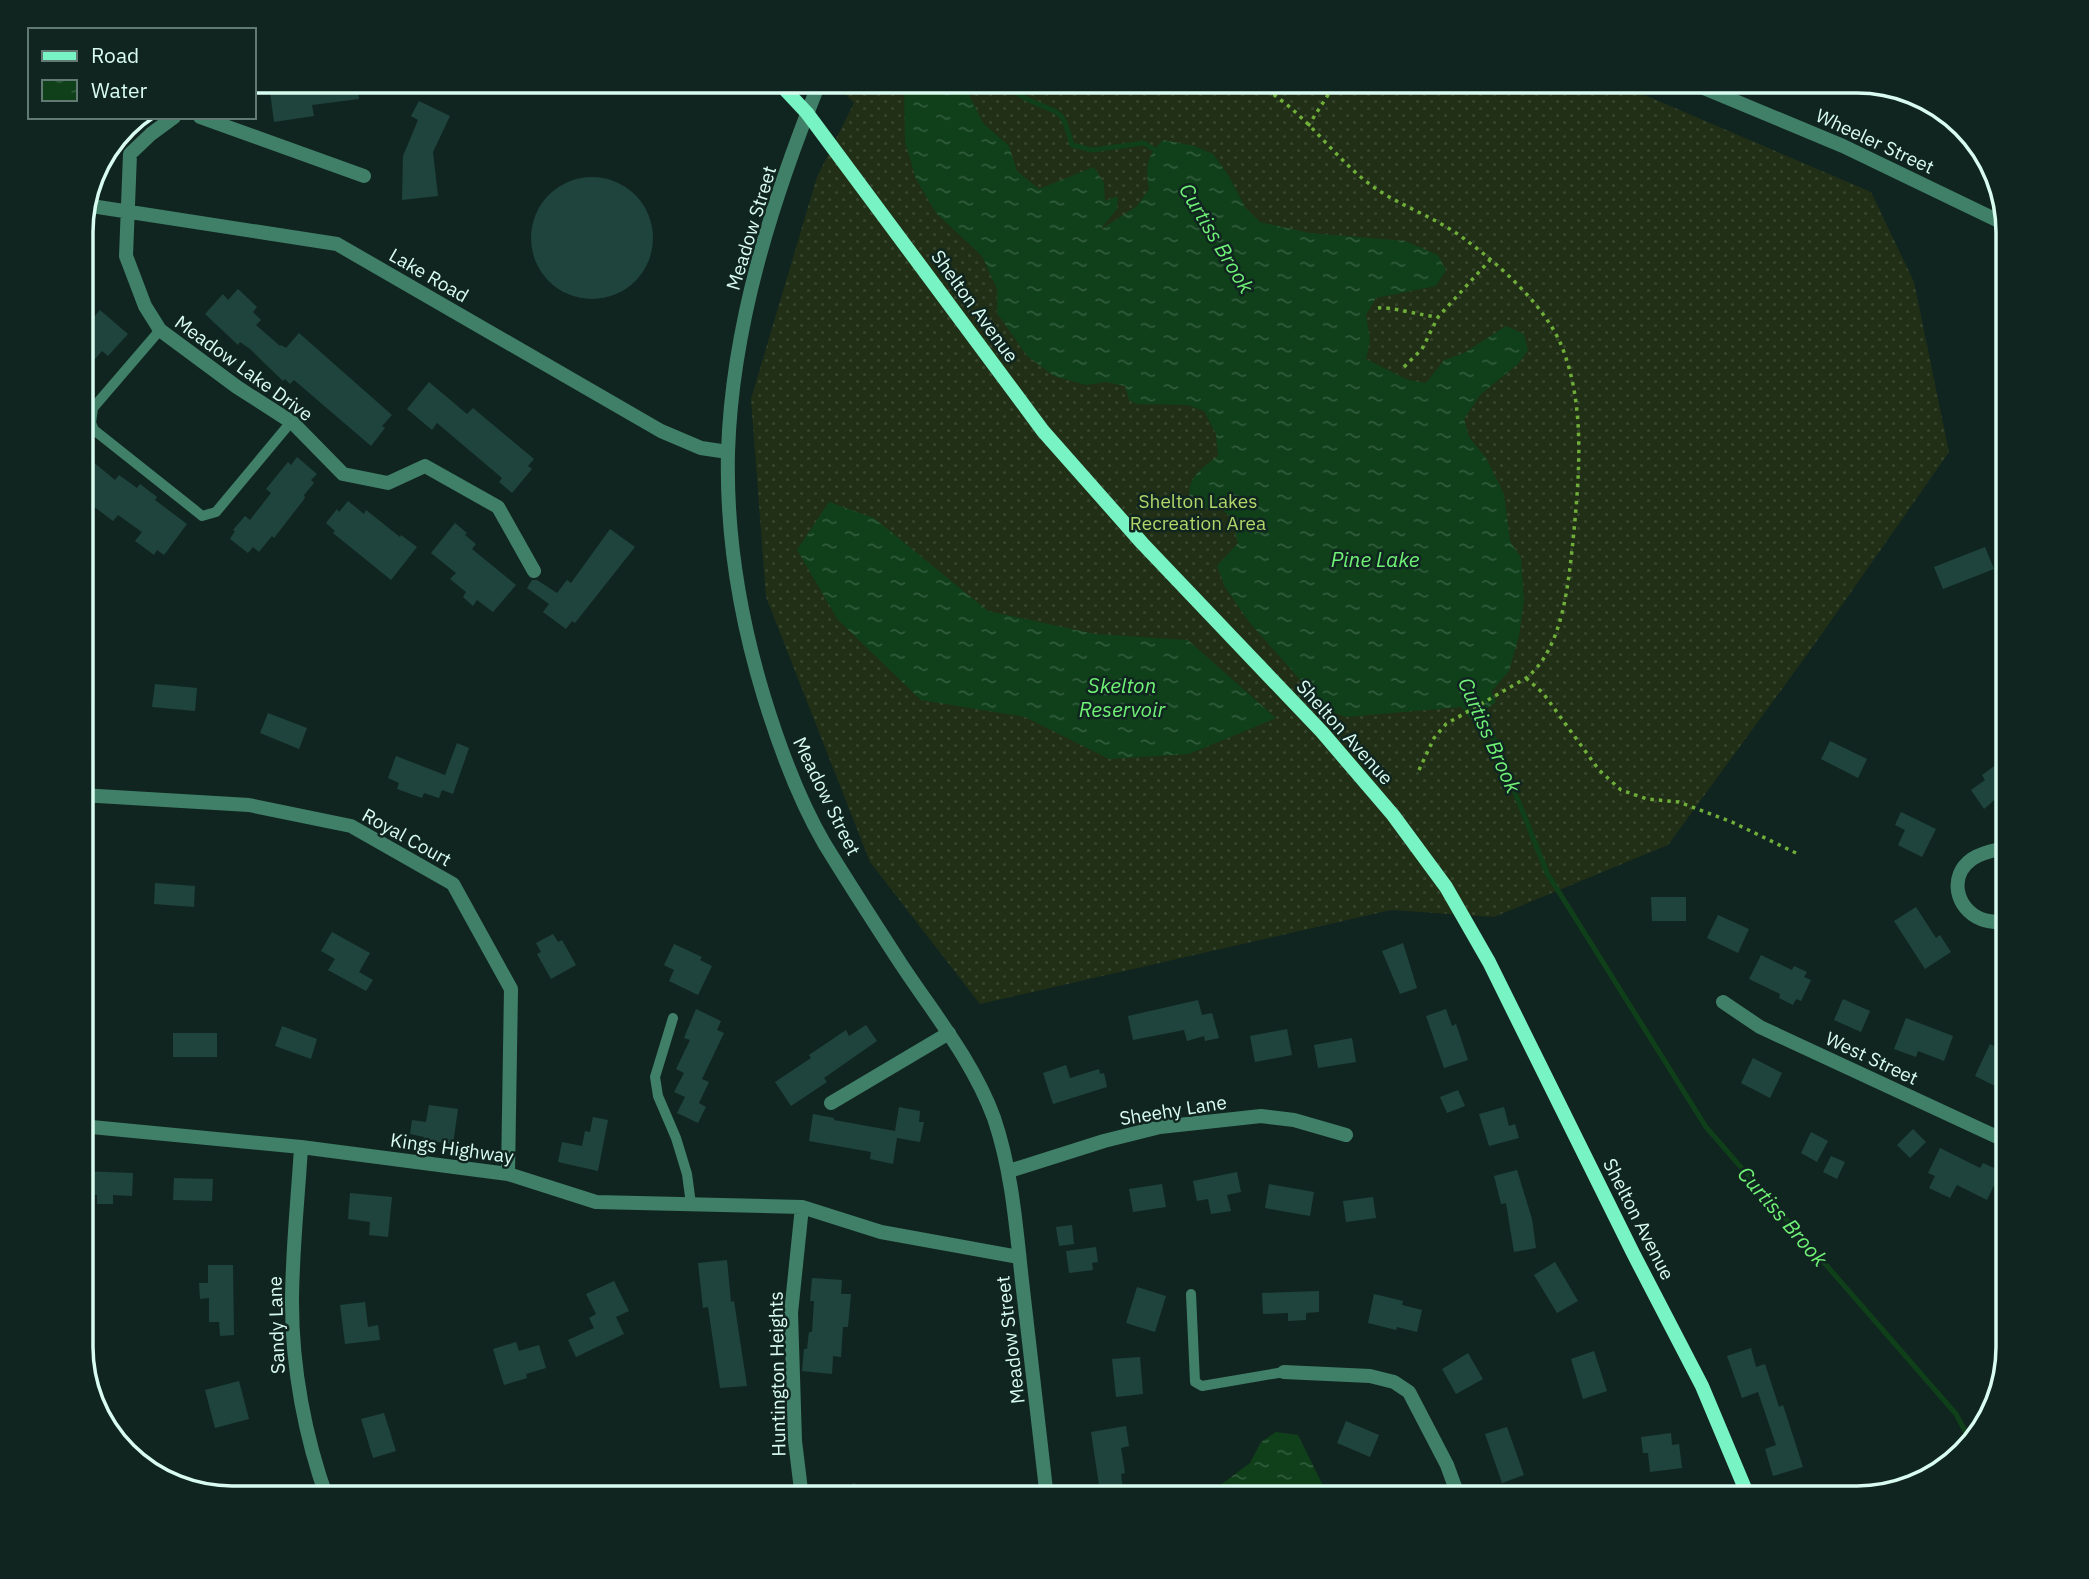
<svg xmlns="http://www.w3.org/2000/svg" width="2089" height="1579" viewBox="0 0 2089 1579" font-family="'IBM Plex Sans',sans-serif">
<defs>
<pattern id="grass-dots" width="8" height="8" patternUnits="userSpaceOnUse" patternTransform="scale(1.75)"><rect width="8" height="8" fill="#202f15"/><path d="M2 2h.1M6 6h.1" fill="none" stroke="#35442c" stroke-width="1.8" stroke-linecap="round"/></pattern>
<pattern id="water-ripples" width="26" height="14" patternUnits="userSpaceOnUse" patternTransform="scale(1.75)"><rect width="26" height="14" fill="#0f401a"/><path d="M2 4q2-2 4 0t4 0M15 11q2-2 4 0t4 0" fill="none" stroke="#315c3c"/></pattern>
</defs>
<rect width="100%" height="100%" fill="#112520"/>
<path fill="url(#grass-dots)" d="M833 81H1612L1871 192 1914 282 1949 452 1814 645 1668 845 1494 917 1391 910 980 1004 870 862 766 597 751 399 817 177 854 103Z"/>
<path fill="url(#water-ripples)" d="M904 81H968L969 95 983 123 1009 146 1017 171 1039 189 1094 167 1104 183 1105 201 1118 196 1117 209 1100 230 1137 206 1149 189C1145 167 1146 157 1163 140L1195 146 1213 154 1229 176 1245 207 1260 222 1310 233 1405 241 1438 255 1446 270 1436 286 1376 298 1366 315 1370 340 1366 359 1408 380 1426 383 1444 360 1464 353 1506 326 1524 334 1528 350 1518 364 1480 395 1464 419 1469 437 1486 458 1504 494 1510 541 1521 558 1524 600 1519 636 1509 671 1491 692 1496 702 1472 720 1461 707 1346 717 1327 710 1249 622 1225 587 1217 566 1238 543 1231 518 1222 509 1204 508 1190 499C1186 478 1202 468 1218 456L1216 434 1204 411 1188 405 1136 404 1129 400 1125 386 1106 382 1086 385 1054 376 1027 356 997 313V289L982 256 936 213 916 179 905 142Z
M829 502 874 518 988 611 1095 634 1188 640 1276 718 1189 754 1109 759 1025 717 921 700 838 620 797 550Z
M1276 1432 1298 1435 1329 1498H1217L1219 1486 1250 1463 1261 1442Z"/>
<g fill="none" stroke-linecap="round" stroke-linejoin="round">
<path stroke="#0f401a" stroke-width="5" d="M1002 81V84C1011 89 1019 95 1027 99 1061 116 1061 105 1072 145L1092 150 1144 143 1158 152
M1481 707 1547 873 1706 1127 1956 1414 1972 1444"/>
</g>
<path fill="#1f443d" d="M309 80H356L359 99 312 105 314 116 274 122 270 92 310 87Z
M419 101 450 116 433 152 438 196 402 200 403 156 418 120 411 116Z
M531 238a61 61 0 1 1 122 0a61 61 0 1 1-122 0Z
M238 289 257 307 253 312 261 320 256 325 280 346 281 345 286 348 299 333 392 415 382 426 385 428 371 446 294 380 290 384 285 379 283 381 250 349 240 342 238 345 205 314 223 294 228 300Z
M100 310 128 334 108 356 102 351 81 375V332Z
M429 382 467 414 473 408 534 459 528 466 532 469 512 493 499 482 502 478 437 423 432 430 407 409Z
M81 452 115 480 119 475 137 488 140 484 157 497 155 500 187 524 164 555 157 550 154 555 135 541 142 532 118 515 113 521 81 497Z
M297 457 317 474 311 480 314 483 304 495 305 498 274 538 272 536 259 552 253 547 248 553 230 539 235 531 233 530 245 516 250 520 271 493 266 489 288 462 291 465Z
M348 501 364 514 366 510 400 537 401 535 417 547 391 580 333 533 335 531 326 523 337 509 339 512Z
M455 523 467 533 465 535 476 544 472 549 516 585 493 612 477 600 473 606 463 597 466 592 450 579 456 573 431 553Z
M610 529 635 547 575 623 572 621 566 629 543 612 549 604 527 588 532 580H537L557 593 567 580 571 583Z
M1985 547 1994 569 1943 589 1934 567Z
M155 684 197 688 195 711 152 707Z
M268 713 307 728 299 749 260 733Z
M1830 741 1867 759 1858 778 1821 759Z
M457 743 469 748 453 794 442 790 439 798 424 793 422 798 397 789 399 783 388 778 396 756 445 775Z
M2008 756V788L1984 809 1971 790 1985 780 1982 775Z
M1901 812 1936 829 1922 857 1898 845 1905 830 1895 825Z
M155 883 195 886 194 907 154 904Z
M1651 897H1686V921H1652Z
M1916 907 1936 938 1940 935 1951 952 1925 969 1894 921Z
M1718 915 1749 929 1738 953 1707 938Z
M332 932 370 953 359 972 373 980 366 991 328 970 335 959 321 951Z
M553 934 558 942 562 940 576 965 551 979 537 954 541 952 536 943Z
M1403 943 1417 988 1400 994 1382 951Z
M674 944 702 957 700 960 712 966 698 995 669 981 674 970 664 965Z
M1761 955 1792 970 1794 966 1807 972 1804 977 1811 980 1801 1001 1796 999 1793 1005 1779 998 1780 994 1749 979Z
M1843 999 1870 1011 1861 1032 1834 1020Z
M1198 1000 1202 1015 1212 1013 1219 1038 1205 1041 1204 1036 1187 1041 1184 1030 1133 1040 1128 1016Z
M696 1009 721 1021 717 1030 724 1033 702 1079 709 1082 699 1103 706 1107 698 1123 677 1113 685 1097 674 1092 684 1073 676 1069 690 1040 684 1038Z
M1446 1009 1452 1026 1456 1024 1468 1060 1444 1068 1426 1016Z
M1906 1018 1953 1036 1944 1061 1918 1051 1916 1057 1894 1049Z
M866 1025 877 1041 824 1078 827 1082 791 1106 775 1082 811 1058 809 1055 846 1030 849 1036Z
M282 1026 317 1039 311 1059 275 1046Z
M1287 1029 1292 1055 1255 1062 1250 1036Z
M173 1033H217V1057H173Z
M1352 1038 1356 1062 1318 1068 1314 1045Z
M1990 1044 2008 1053V1059L1995 1086 1975 1076Z
M1753 1058 1782 1073 1770 1098 1741 1083Z
M1066 1065 1070 1078 1099 1069 1100 1074 1104 1073 1107 1087 1053 1104 1043 1073Z
M1458 1090 1465 1106 1447 1113 1440 1097Z
M429 1105 458 1109 453 1144 423 1140 424 1137 410 1134 412 1120 426 1122Z
M899 1107 920 1111 919 1122H924L920 1142 897 1138 893 1164 870 1159 871 1152 809 1141 813 1114 834 1118V1120L895 1131Z
M1504 1107 1509 1126 1515 1124 1519 1138 1489 1146 1479 1114Z
M593 1117 608 1120 598 1171 558 1162 562 1142 582 1146 585 1131 590 1132Z
M1913 1129 1926 1142 1910 1158 1897 1145Z
M1811 1132 1828 1141 1817 1162 1801 1153Z
M1940 1148 1980 1168 1983 1163 2001 1171 1987 1200 1957 1185 1950 1198 1929 1188 1935 1176 1928 1173Z
M1831 1156 1845 1162 1837 1179 1823 1172Z
M1517 1170 1532 1219 1536 1248 1514 1252 1506 1203 1501 1204 1494 1176Z
M81 1171 133 1173 132 1196 113 1195V1204H97V1195L81 1194Z
M1237 1172 1241 1192 1227 1195 1231 1211 1211 1214 1208 1199 1197 1201 1193 1181Z
M174 1178 213 1179 212 1201 173 1200Z
M1162 1184 1166 1207 1133 1212 1129 1189Z
M1269 1184 1314 1192 1310 1216 1265 1208Z
M350 1193 392 1197 388 1237 369 1235 370 1222 348 1219Z
M1373 1197 1376 1218 1346 1222 1343 1201Z
M1072 1225 1074 1244 1059 1246 1056 1227Z
M1096 1247 1098 1262 1092 1263 1093 1270 1069 1273 1066 1251Z
M727 1260 731 1302 734 1301 747 1386 720 1388 708 1307 703 1308 698 1263Z
M1555 1262 1578 1301 1557 1313 1534 1275Z
M208 1265H233L234 1335 220 1336 219 1322H209V1298L200 1299 199 1283H208Z
M812 1278 842 1280 841 1294H851L848 1327H843L841 1357 833 1356 832 1374 802 1371 804 1349H807L809 1332H812L814 1301H810Z
M614 1281 629 1311 616 1317 624 1334 576 1357 568 1340 594 1328 589 1318 596 1314 586 1294Z
M1137 1287 1166 1296 1155 1332 1126 1323Z
M1319 1291V1312L1306 1313V1320L1288 1321V1313L1263 1314 1262 1293Z
M1374 1294 1403 1301 1402 1305 1422 1310 1417 1332 1397 1327 1396 1330 1368 1323Z
M365 1302 368 1327 378 1325 380 1340 345 1344 340 1305Z
M516 1342 519 1351 539 1345 546 1368 526 1374 527 1378 504 1385 493 1349Z
M1751 1348 1756 1367 1765 1364 1779 1407 1783 1405 1803 1467 1773 1476 1765 1449 1776 1445 1758 1392 1742 1398 1727 1356Z
M1594 1351 1607 1391 1583 1399 1571 1359Z
M1468 1353 1483 1379 1456 1394 1442 1369Z
M1140 1357 1143 1394 1116 1397 1112 1359Z
M239 1381 249 1419 215 1428 205 1390Z
M384 1413 396 1451 373 1458 361 1419Z
M1346 1421 1379 1435 1370 1457 1337 1443Z
M1126 1426 1129 1446 1121 1448 1125 1473 1121 1474 1123 1488 1100 1492 1091 1432Z
M1507 1427 1524 1475 1502 1483 1485 1434Z
M1671 1433 1672 1445 1679 1444 1682 1468 1650 1472 1648 1453H1643L1641 1437Z
M855 1483 860 1498H816V1495Z"/>
<g fill="none" stroke-linecap="round" stroke-linejoin="round">
<path stroke="#70ae3a" stroke-width="3.5" stroke-dasharray="3.5 5" stroke-linecap="butt" d="M1252 81C1260 86 1270 91 1278 98 1314 124 1339 163 1375 188 1404 208 1440 219 1467 241 1501 266 1546 307 1562 347 1586 407 1579 478 1573 541 1568 585 1563 649 1526 678L1446 724 1434 738 1418 772
M1308 126 1337 81
M1378 308C1389 306 1423 316 1438 317
M1404 367 1422 349 1438 317 1490 260
M1526 678 1543 693 1599 770 1621 790 1647 799 1679 802 1732 822 1798 854"/>
<path stroke="#408069" stroke-width="10" d="M160 330 93 408 91 423 94 430 196 511 202 516 216 512 291 422
M673 1018 655 1077 658 1096 676 1138 687 1174 691 1204
M1191 1294 1195 1382 1202 1386 1284 1372"/>
<path stroke="#408069" stroke-width="14" d="M1687 81 1843 146 2007 225
M174 117 151 134 130 154 126 256 145 306 160 330 237 387 293 423 343 474 388 483 425 466 498 507 534 571
M200 117 364 176
M85 205 337 244 661 431 701 448 728 452
M81 795 249 805 351 826 453 884 511 989 508 1174
M2008 847C1997 850 1982 852 1972 859 1948 876 1956 909 1981 919 1990 923 2000 922 2008 922
M1723 1002 1760 1027 2008 1142
M831 1103 949 1033
M81 1126 301 1147 508 1174 596 1202 802 1207 881 1232 1019 1257
M301 1147C298 1199 292 1251 292 1303 292 1368 305 1437 327 1498
M1009 1171 1104 1141 1160 1127 1261 1116 1294 1120 1346 1135
M802 1207 791 1313 795 1441 802 1498
M1284 1372 1370 1376 1394 1382 1409 1392 1447 1465 1459 1498"/>
<path stroke="#408069" stroke-width="14" d="M820 81C773 198 732 324 728 452 726 534 740 618 764 697 779 746 798 798 824 843 849 884 875 924 901 964 934 1014 973 1061 994 1118 1012 1171 1016 1226 1022 1281 1031 1354 1039 1426 1047 1498"/>
<path stroke="#78f3c4" stroke-width="14" d="M777 81 807 113 1043 431 1142 543 1322 732 1393 815 1446 887 1489 962 1633 1253 1702 1386 1749 1498"/>
</g>
<g text-anchor="middle" dominant-baseline="central" stroke-width="5" stroke-linejoin="round" paint-order="stroke">
<g font-size="19" fill="#d9fcf1" stroke="#112520">
<text transform="translate(1875 141) rotate(25)">Wheeler Street</text>
<text transform="translate(751 228) rotate(-73)">Meadow Street</text>
<text transform="translate(429 275) rotate(30)">Lake Road</text>
<text transform="translate(975 306) rotate(54)">Shelton Avenue</text>
<text transform="translate(244 368) rotate(36)">Meadow Lake Drive</text>
<text transform="translate(1345 732) rotate(48)">Shelton Avenue</text>
<text transform="translate(827 796) rotate(64)">Meadow Street</text>
<text transform="translate(407 837) rotate(29)">Royal Court</text>
<text transform="translate(1872 1058) rotate(25)">West Street</text>
<text transform="translate(1173 1110) rotate(-9)">Sheehy Lane</text>
<text transform="translate(452 1148) rotate(8)">Kings Highway</text>
<text transform="translate(1639 1219) rotate(63)">Shelton Avenue</text>
<text transform="translate(276 1325) rotate(-92)">Sandy Lane</text>
<text transform="translate(1010 1340) rotate(-97)">Meadow Street</text>
<text transform="translate(777 1374) rotate(-91)">Huntington Heights</text>
</g>
<g font-size="19" fill="#b1d66a" stroke="#112520">
<text x="1198" y="501">Shelton Lakes<tspan x="1198" dy="22">Recreation Area</tspan></text>
</g>
<g font-size="21" font-style="italic" fill="#70f277" stroke="#112520">
<text transform="translate(1217 238) rotate(59)">Curtiss Brook</text>
<text x="1375" y="559">Pine Lake</text>
<text x="1122" y="685">Skelton<tspan x="1122" dy="24">Reservoir</tspan></text>
<text transform="translate(1490 735) rotate(66)">Curtiss Brook</text>
<text transform="translate(1783 1216) rotate(49)">Curtiss Brook</text>
</g>
</g>
<path d="M0 0H2089V1579H0ZM232 93H1857A139 139 0 0 1 1996 232V1347A139 139 0 0 1 1857 1486H232A139 139 0 0 1 93 1347V232A139 139 0 0 1 232 93Z" fill="#112520" fill-rule="evenodd"/>
<path fill="none" stroke="#d9fcf1" stroke-width="3.5" d="M232 93H1857A139 139 0 0 1 1996 232V1347A139 139 0 0 1 1857 1486H232A139 139 0 0 1 93 1347V232A139 139 0 0 1 232 93Z"/>
<rect x="28" y="28" width="228" height="91" fill="#112520" stroke="#617b74" stroke-width="2"/>
<rect x="42" y="51" width="35" height="10" fill="#78f3c4" stroke="#617b74" stroke-width="2"/>
<text x="91" y="63" font-size="21" fill="#d9fcf1">Road</text>
<rect x="42" y="80" width="35" height="21" fill="url(#water-ripples)" stroke="#617b74" stroke-width="2"/>
<text x="91" y="98" font-size="21" fill="#d9fcf1">Water</text>
</svg>
